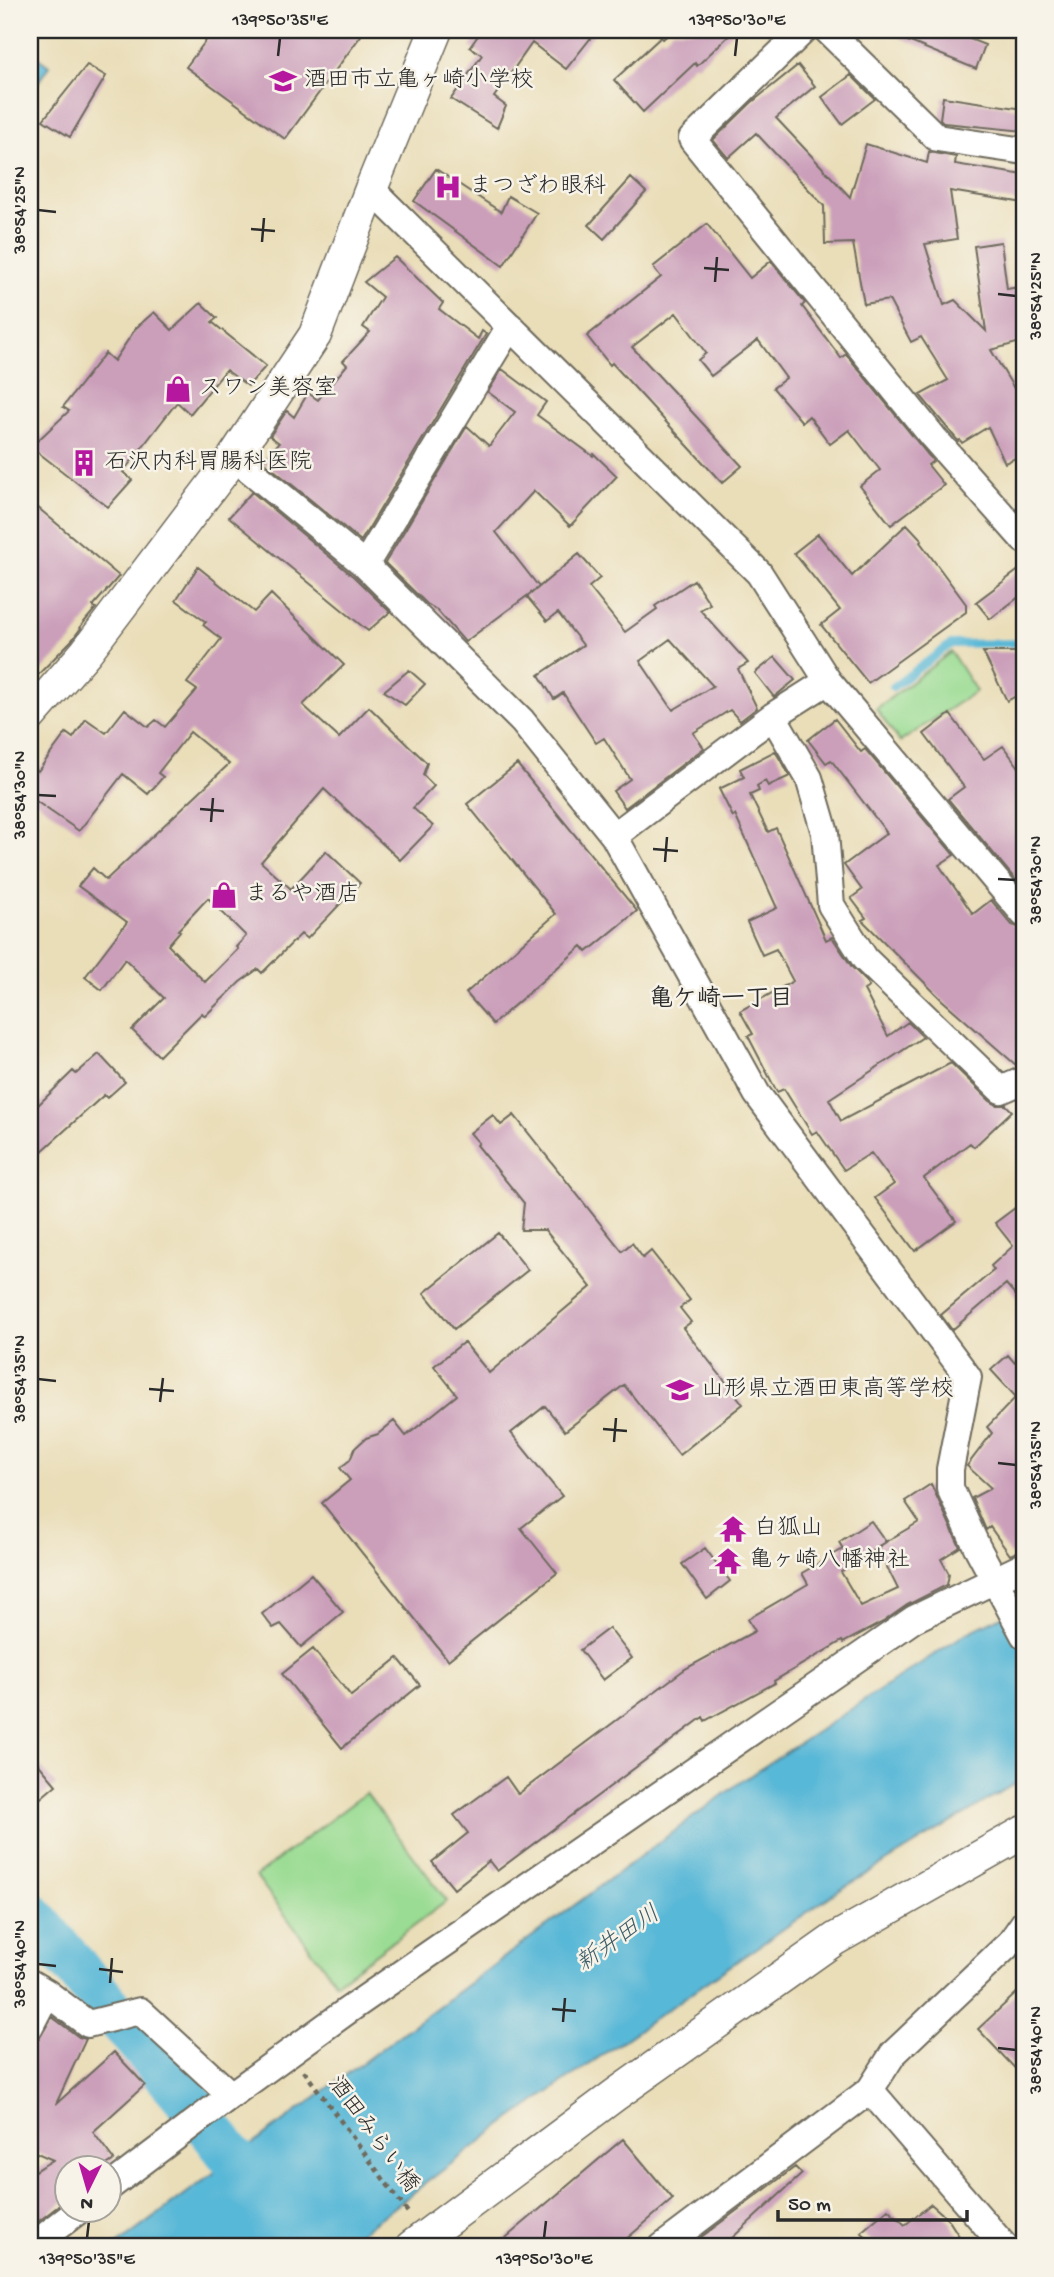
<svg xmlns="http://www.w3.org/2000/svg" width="1054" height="2277" viewBox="0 0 1054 2277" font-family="'Gochi Hand','Klee One',sans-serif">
<rect width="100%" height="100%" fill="#f7f3e8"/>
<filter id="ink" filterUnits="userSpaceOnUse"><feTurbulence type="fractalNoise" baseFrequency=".0143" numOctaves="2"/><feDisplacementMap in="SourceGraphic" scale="14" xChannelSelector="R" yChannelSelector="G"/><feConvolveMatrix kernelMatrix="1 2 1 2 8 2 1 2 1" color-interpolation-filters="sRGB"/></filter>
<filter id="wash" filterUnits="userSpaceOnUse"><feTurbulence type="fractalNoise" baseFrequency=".00686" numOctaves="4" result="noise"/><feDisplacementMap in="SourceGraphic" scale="28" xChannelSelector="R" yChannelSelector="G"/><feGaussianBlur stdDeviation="1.57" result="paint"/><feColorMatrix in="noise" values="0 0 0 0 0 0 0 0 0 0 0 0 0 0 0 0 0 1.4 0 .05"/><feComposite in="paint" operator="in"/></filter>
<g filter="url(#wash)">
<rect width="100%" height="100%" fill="#eadeb9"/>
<path fill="#9adc93" stroke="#62845f" stroke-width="2" d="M951 652 976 691 900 742 876 709Z
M366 1793 447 1901 336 1983 256 1876Z"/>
<path fill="#59b8d7" stroke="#427281" stroke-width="2" d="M30 52 49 66 30 94Z
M1024 1605V1778L832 1895 512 2118 341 2247H114L739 1783 965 1634Z"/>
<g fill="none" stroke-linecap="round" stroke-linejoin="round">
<path stroke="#59b8d7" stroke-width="8" d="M893 687 951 644 1024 643"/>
<path stroke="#59b8d7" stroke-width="46" d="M30 1914 190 2102 270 2207"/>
</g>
<g id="blocks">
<path fill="#cb9fba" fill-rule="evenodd" d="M214 30H365L285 139 186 67Z
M482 30H597L566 69 532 43 494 97 506 106 497 128 451 99 482 55 470 47Z
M673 30H735L697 66 695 63 643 112 614 80 661 37 663 39Z
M881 30H947L985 45 976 69Z
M87 65 106 76 70 137 43 120Z
M798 65 815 86 776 118 850 197 866 144 927 163 929 152 956 157 955 164 1024 175V203L950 191 957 239 925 244 944 305 955 300 986 331 974 246 1001 242 1007 289 1024 286V341L991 350 1024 405V454L1005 463 988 427 962 443 960 440 958 441 920 395 948 380 921 337 911 342 889 300 864 304 853 243 825 244 824 206 756 133 728 158 713 140 751 103Z
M851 75 875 99 842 124 822 97Z
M943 97 1024 109V131L944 123 940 119Z
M436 169 501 212 508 196 537 213 503 266 414 201Z
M631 178 646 192 604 239 589 225Z
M707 224 750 278 771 261 805 303 802 306 841 358 846 354 933 461 928 465 944 485 891 525 860 486 880 470 849 430 830 444 809 416 802 422 773 388 786 378 758 340 711 376 698 360 706 353 676 313 632 347 742 466 722 483 612 363 610 365 587 336 661 277 653 267Z
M395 257 443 303 439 309 478 339 482 331 486 334 361 541 263 461 279 443 270 436 286 412 287 411 294 417 308 393 318 400 347 365 343 361 370 332 363 327 382 297 364 282Z
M201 303 217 318 212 322 266 366 248 386 226 370 190 414 177 402 123 472 132 480 108 507 31 447 69 411 63 407 105 353 114 361 136 328 154 312 172 330Z
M502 369 546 402 537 415 593 456 594 454 617 476 570 526 534 491 496 532 539 587 465 642 437 610 427 604 385 563 467 426 489 446 515 412 488 392Z
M252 492 354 577 390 612 368 631 229 517Z
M30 501 119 576 93 606 96 608 80 627 81 628 72 640 30 683Z
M907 524 922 540 920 542 966 604V612L868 683 821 625 840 610 794 553 818 534 852 576Z
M579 554 600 578 589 587 625 632 657 609 655 606 694 580 710 604 700 610 748 663 738 669 757 708 740 721 730 710 693 733 704 748 625 808 613 791 630 779 604 738 596 743 563 693 554 699 539 675 583 645 558 613 547 621 527 597ZM670 639 713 686 673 710 640 661Z
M1024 566V593L990 619 976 602Z
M198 567 254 612 271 594 344 665 303 705 339 738 369 707 427 763 423 775 434 786 413 808 433 826 400 860 324 789 261 862 291 889 326 851 360 883 307 939 301 934 262 973 258 969 240 982 205 1016 202 1013 159 1056 132 1030 164 998 125 959 102 990 85 977 127 922 78 886 93 868 106 880 229 764 190 732 158 773 163 777 148 794 123 774 79 831 30 797V765L38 771 66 733 73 738 86 719 106 733 125 709 148 727 156 720 165 727 197 690 187 683 221 639 203 625 206 622 176 600ZM208 898 246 936 236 947 238 949 205 982 168 945 180 931 178 930Z
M983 652H1024V692L1007 701Z
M775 657 795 680 774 697 755 673Z
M409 670 425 684 405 705 384 691Z
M950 714 984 759 1003 746 1024 774V890L948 799 964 787 924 734Z
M835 719 861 752 865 749 954 855 939 865 973 914 991 900 1012 925 1024 929V1064L1017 1066 942 1000 862 920 866 918 851 898 862 890 844 865 887 833 831 760 826 763 808 740Z
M775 751 790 776 768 786 765 781 757 786 759 791 750 795 768 832 776 828 826 940 832 937 852 967 866 981 869 987 864 990 888 1036 908 1022 923 1037 829 1099 841 1121 951 1063 990 1101 997 1105H1006L1012 1111 974 1147 970 1143 924 1178 956 1221 915 1251 875 1198 894 1184 871 1153 844 1170 817 1131 812 1134 784 1089 777 1092 748 1036 753 1034 740 1011 793 981 776 949 762 955 747 922 777 908 735 815 733 817 719 789 744 777 740 769Z
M517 764 637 911 587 952 582 946 493 1024 466 993 556 914 467 804Z
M99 1054 125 1082 107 1098 104 1095 30 1162V1113L73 1071 76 1074Z
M493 1115 501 1125 514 1115 622 1251 632 1243 643 1258 651 1251 690 1300 680 1308 691 1322 683 1328 743 1404 679 1455 624 1385 565 1431 545 1406 511 1433 562 1496 521 1528 557 1573 448 1660 322 1503 350 1480 340 1468 350 1460 355 1448 366 1438 378 1434 394 1421 406 1436 457 1395 434 1366 464 1342 489 1373 591 1287 545 1230H521L524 1203 477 1145 479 1143 470 1133Z
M1015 1208 1024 1220V1305L1006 1284 952 1330 941 1315 994 1270 991 1266 1013 1246 995 1223Z
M498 1233 528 1270 454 1329 424 1293Z
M1024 1353V1549L1010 1555 990 1527 986 1530 972 1498 991 1488 967 1466 992 1433 987 1427 1016 1397 991 1370 1008 1355 1014 1362Z
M931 1484 960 1547 941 1559 949 1574 947 1585 907 1605 883 1622 843 1643 842 1641 774 1681 775 1683 705 1721 703 1717 497 1871 489 1861 454 1889 432 1862 468 1833 454 1815 506 1777 518 1794 685 1669 755 1631 748 1619 808 1584 802 1573 843 1549 839 1542 871 1521 886 1542 841 1572 861 1606 898 1589 877 1547 919 1522 905 1501Z
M705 1548 730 1581 707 1599 682 1564Z
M311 1574 343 1612 301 1647 281 1624 273 1628 262 1614Z
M609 1628 632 1658 603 1680 580 1650Z
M313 1649 351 1696 398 1658 420 1685 342 1748 282 1674Z
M30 1754 56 1785 30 1807Z
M1024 1986V2078L978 2029Z
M52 2017 79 2037 86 2039 56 2104 114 2052 145 2085 93 2132 114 2160 102 2168H66V2200L30 2228V2174L53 2160 35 2152 30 2162V2042L39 2039Z
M623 2139 673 2199 617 2247H495Z
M795 2167 802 2174 732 2238 740 2247H688Z
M931 2204 948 2219 966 2247H878L861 2232 888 2209 905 2225Z"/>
</g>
</g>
<g filter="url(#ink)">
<use href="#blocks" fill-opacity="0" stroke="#6e6a5d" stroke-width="2"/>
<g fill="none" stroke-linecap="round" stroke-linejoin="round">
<defs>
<path id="minor" d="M804 30 692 139 933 437 1024 540
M827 30 937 138 1024 151
M371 189 759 573 828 681 1024 914
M234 457 365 565 522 721 614 836 757 1094 968 1377 950 1469V1488L977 1547 1024 1635
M365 565 510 326
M773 716 809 778 825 833 831 905 865 959 1001 1090 1024 1080
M614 836 773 716 828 681
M30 1983 47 1993 88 2024 140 2011 231 2095
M30 2026 47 1993
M870 2090 1005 2247
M108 2188 231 2095 347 2011 914 1619 1024 1566
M31 2247 79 2210
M662 2247 870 2090 893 2054 1010 1943 1024 1923"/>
<path id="tertiary" d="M30 716 86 652 234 457 315 335 371 189 436 30
M411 2247 615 2095 835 1939 1024 1832"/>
</defs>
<use href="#minor" stroke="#6e6a5d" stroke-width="30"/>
<use href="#tertiary" stroke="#6e6a5d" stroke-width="35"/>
<path stroke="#6e6a5d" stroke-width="4.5" stroke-dasharray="5 5" stroke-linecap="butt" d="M304 2071 409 2214"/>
<use href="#minor" stroke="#fff" stroke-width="26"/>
<use href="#tertiary" stroke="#fff" stroke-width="32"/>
</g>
</g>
<path fill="none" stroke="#2b2b2b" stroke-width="2.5" d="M278 56 280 38M735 56 737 38M38 210 56 212M251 229 275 231M262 242 264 218M704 268 729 270M715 282 717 257M998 294 1016 296M38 795 56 796M200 809 224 811M211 822 213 798M653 849 678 851M665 862 667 837M998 879 1016 880M38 1379 56 1381M149 1389 174 1391M160 1402 163 1378M603 1429 627 1431M614 1442 616 1418M998 1463 1016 1465M38 1964 56 1966M99 1969 123 1972M110 1983 112 1958M552 2009 576 2011M563 2022 565 1998M998 2048 1016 2050M87 2238 89 2221M544 2238 546 2221"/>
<defs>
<symbol id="school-bare" viewBox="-9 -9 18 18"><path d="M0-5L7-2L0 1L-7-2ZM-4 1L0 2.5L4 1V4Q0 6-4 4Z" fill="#b5179e" stroke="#f7f3e8" stroke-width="2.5" paint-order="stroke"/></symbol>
<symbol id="hospital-bare" viewBox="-9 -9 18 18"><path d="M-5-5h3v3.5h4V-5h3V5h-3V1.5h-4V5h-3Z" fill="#b5179e" stroke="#f7f3e8" stroke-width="2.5" paint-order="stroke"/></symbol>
<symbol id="shop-bare" viewBox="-9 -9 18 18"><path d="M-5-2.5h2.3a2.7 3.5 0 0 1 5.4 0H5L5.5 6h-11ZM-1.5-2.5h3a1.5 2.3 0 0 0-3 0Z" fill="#b5179e" stroke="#f7f3e8" stroke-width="2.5" paint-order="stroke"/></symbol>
<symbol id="building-bare" viewBox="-9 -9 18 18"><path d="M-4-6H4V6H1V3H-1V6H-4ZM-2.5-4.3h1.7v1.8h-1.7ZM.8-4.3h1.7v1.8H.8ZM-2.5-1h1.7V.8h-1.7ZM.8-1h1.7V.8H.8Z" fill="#b5179e" stroke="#f7f3e8" stroke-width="2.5" paint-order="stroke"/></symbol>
<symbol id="temple-bare" viewBox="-9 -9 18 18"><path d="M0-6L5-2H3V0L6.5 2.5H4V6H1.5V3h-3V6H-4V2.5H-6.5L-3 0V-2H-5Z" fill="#b5179e" stroke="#f7f3e8" stroke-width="2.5" paint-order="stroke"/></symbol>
</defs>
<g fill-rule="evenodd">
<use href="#school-bare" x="264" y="62" width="38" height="38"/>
<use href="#hospital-bare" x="429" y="168" width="38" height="38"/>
<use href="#shop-bare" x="159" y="370" width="38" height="38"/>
<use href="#building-bare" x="65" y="444" width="38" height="38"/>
<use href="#shop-bare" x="205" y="876" width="38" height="38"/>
<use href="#school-bare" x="661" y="1371" width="38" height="38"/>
<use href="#temple-bare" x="714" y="1510" width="38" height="38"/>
<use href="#temple-bare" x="709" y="1542" width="38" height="38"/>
</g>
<g text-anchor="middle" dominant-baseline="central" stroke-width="5" stroke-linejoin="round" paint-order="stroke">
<g font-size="23" fill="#2b2b2b" stroke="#f7f3e8" text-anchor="start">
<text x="304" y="81">酒田市立亀ヶ崎小学校</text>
<text x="469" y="187">まつざわ眼科</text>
<text x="199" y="389">スワン美容室</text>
<text x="105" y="463">石沢内科胃腸科医院</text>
<text x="245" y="895">まるや酒店</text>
<text x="701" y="1390">山形県立酒田東高等学校</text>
<text x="754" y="1529">白狐山</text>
<text x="749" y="1561">亀ヶ崎八幡神社</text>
</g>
<g font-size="23" fill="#2b2b2b" stroke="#f7f3e8">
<text transform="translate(372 2135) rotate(54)">酒田みらい橋</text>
</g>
<g font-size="24" font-weight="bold" fill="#2b2b2b" stroke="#f7f3e8">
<text x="721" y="1000">亀ケ崎一丁目</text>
</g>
<g font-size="24" font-style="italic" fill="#3b5c67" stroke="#f7f3e8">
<text transform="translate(619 1940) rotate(-35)">新井田川</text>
</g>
</g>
<rect width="1054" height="2277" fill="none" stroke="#f7f3e8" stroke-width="77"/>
<g transform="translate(88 2189) rotate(185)"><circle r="33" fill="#f7f3e8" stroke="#a5a39c" stroke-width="2"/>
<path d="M0-5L12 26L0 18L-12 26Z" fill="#b5179e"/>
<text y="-10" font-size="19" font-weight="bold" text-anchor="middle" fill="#2b2b2b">N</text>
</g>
<path d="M778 2210v10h189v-10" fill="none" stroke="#2b2b2b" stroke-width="3.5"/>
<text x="788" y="2210" font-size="21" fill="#2b2b2b" stroke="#f7f3e8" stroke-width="5" paint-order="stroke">50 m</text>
<rect x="38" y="38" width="978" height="2200" fill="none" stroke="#2b2b2b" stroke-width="2.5"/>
<g font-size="18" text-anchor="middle" fill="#2b2b2b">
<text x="280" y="25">139°50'35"E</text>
<text x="737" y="25">139°50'30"E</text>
<text transform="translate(19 210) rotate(-90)" y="6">38°54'25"N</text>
<text transform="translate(1035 296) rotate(-90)" y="6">38°54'25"N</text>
<text transform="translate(19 795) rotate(-90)" y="6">38°54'30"N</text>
<text transform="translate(1035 880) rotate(-90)" y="6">38°54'30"N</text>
<text transform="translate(19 1379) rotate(-90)" y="6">38°54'35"N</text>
<text transform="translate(1035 1465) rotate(-90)" y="6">38°54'35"N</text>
<text transform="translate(19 1964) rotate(-90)" y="6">38°54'40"N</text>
<text transform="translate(1035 2050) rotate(-90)" y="6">38°54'40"N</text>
<text x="87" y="2264">139°50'35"E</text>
<text x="544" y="2264">139°50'30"E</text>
</g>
</svg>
